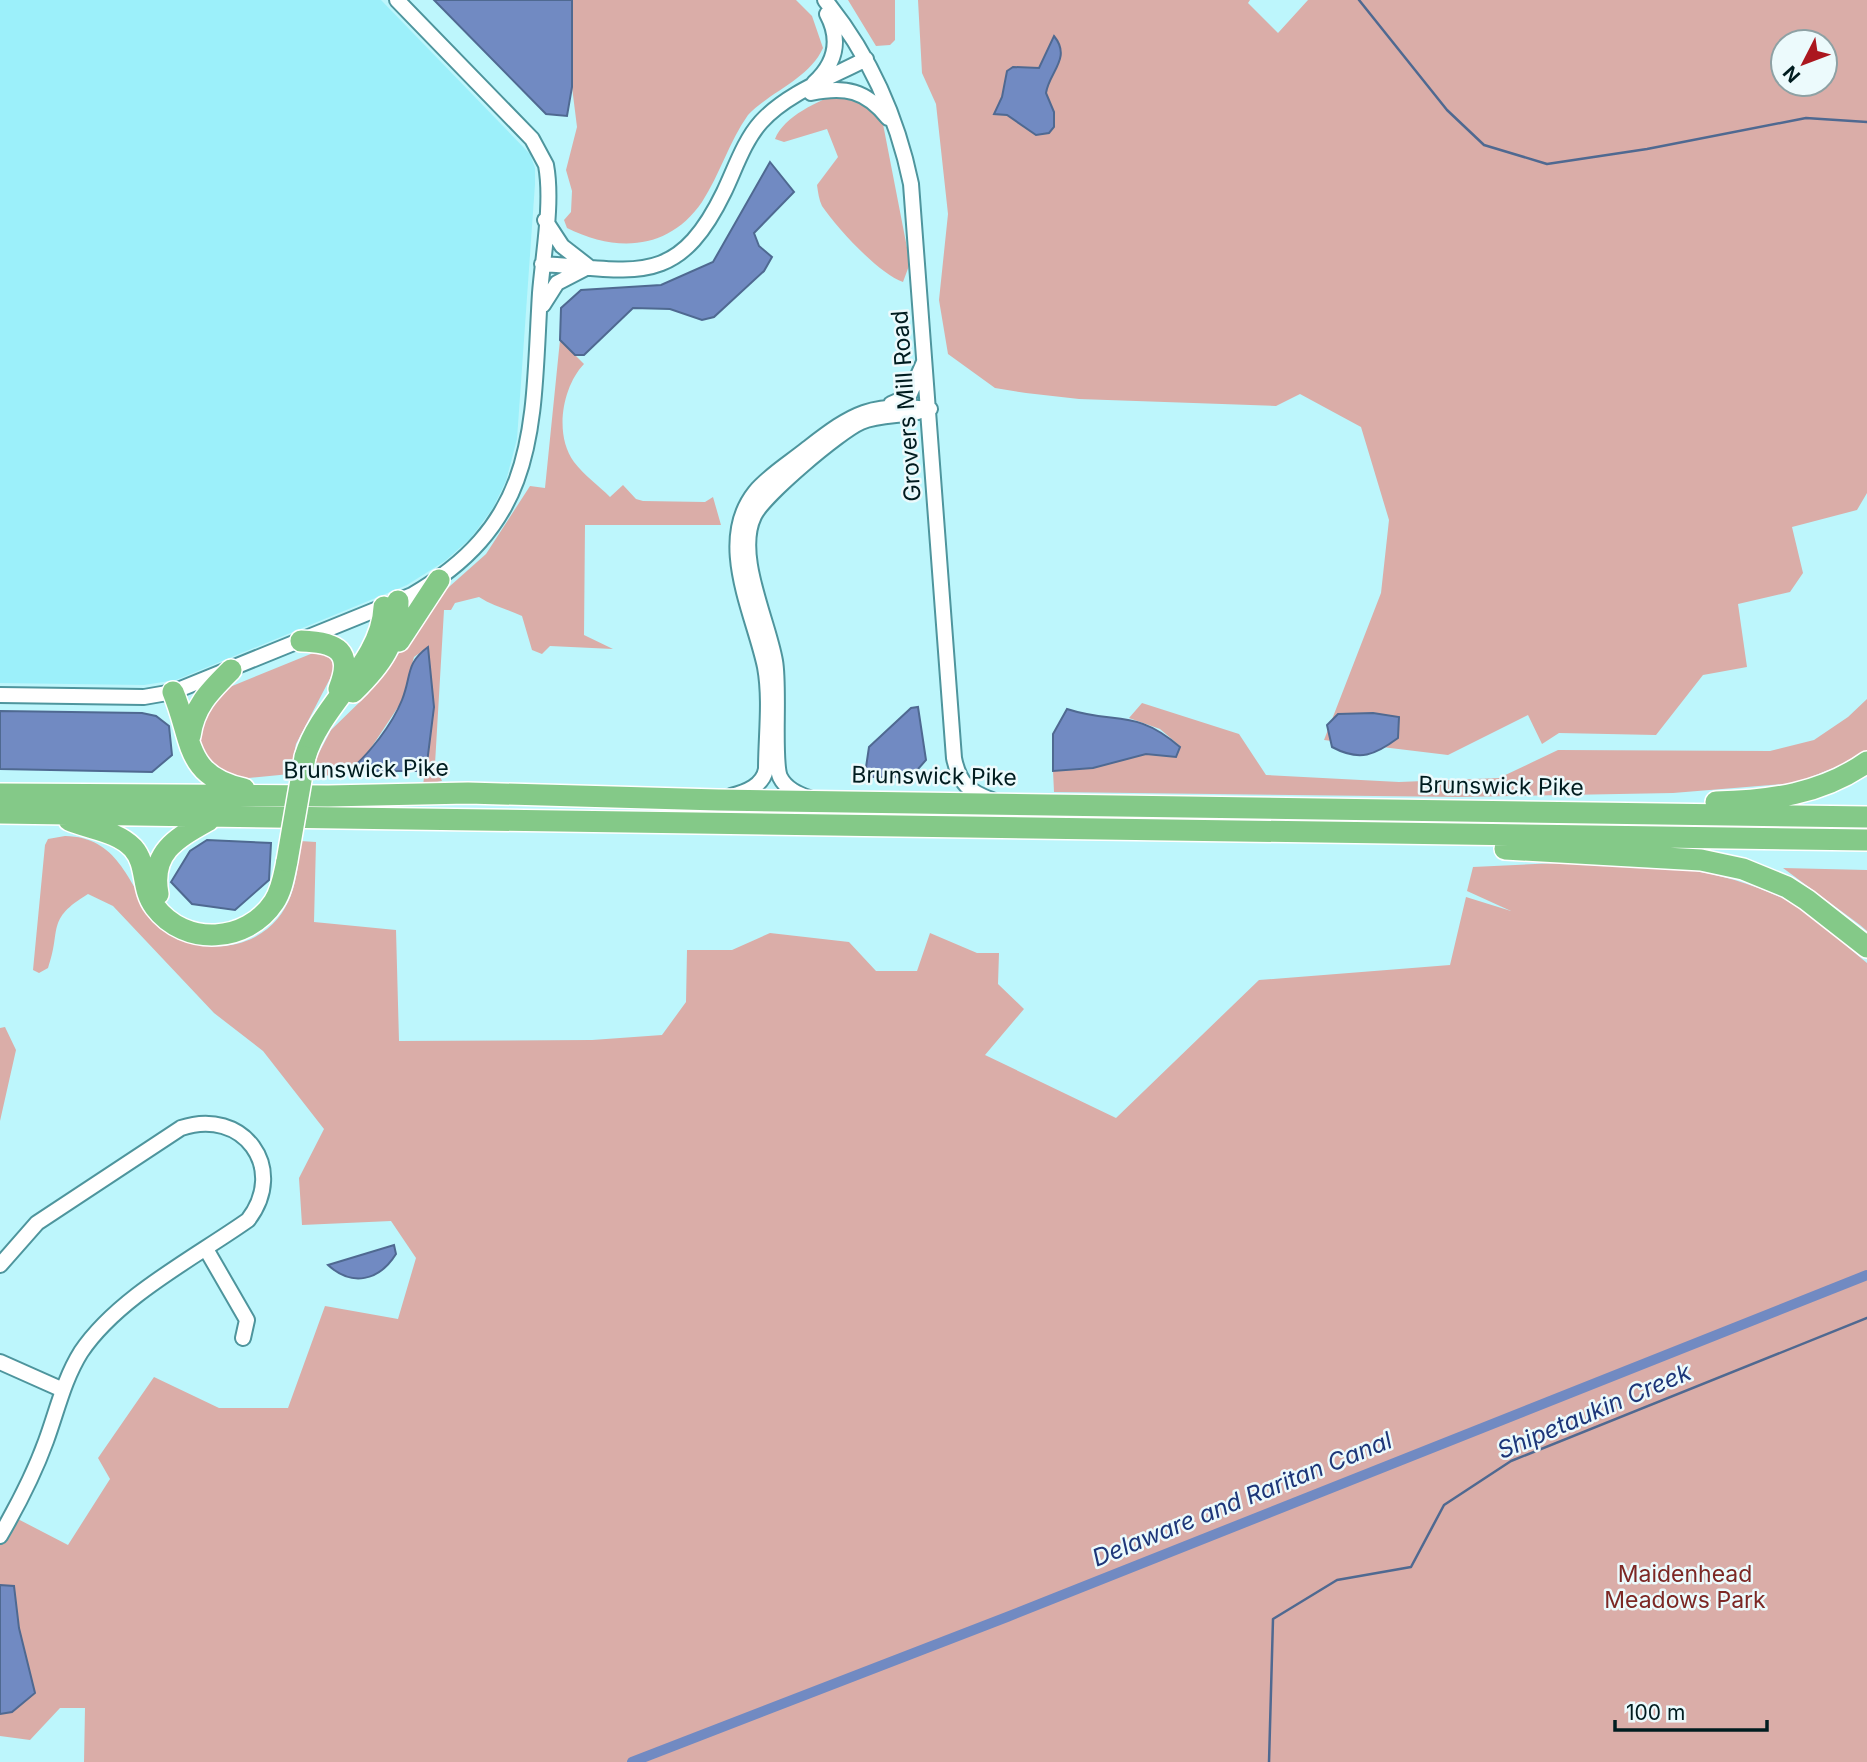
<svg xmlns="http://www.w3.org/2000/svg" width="1867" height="1762" viewBox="0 0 1867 1762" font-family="Inter,sans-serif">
<rect width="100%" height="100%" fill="#bdf6fc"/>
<path fill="#9cf0fa" d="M0 0H381L530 154 535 168V184L517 439 506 481 493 508 471 538 445 561 407 585 176 680 144 685 0 683Z"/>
<path fill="#daada8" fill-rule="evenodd" d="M572 0H796L812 16 823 48C809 79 771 91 748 115 729 142 720 174 702 202 669 250 617 253 567 228L564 220 571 212 572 191 566 170 577 127 572 87Z
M848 0H895V40L890 45 876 46Z
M918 0H1250L1248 3 1278 33 1308 0H1867V493L1857 510 1792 527 1803 573 1790 592 1738 604 1747 667 1703 675 1656 735 1559 733 1542 744 1528 715 1448 755 1324 740 1381 593 1389 520 1361 427 1300 394 1276 406 1079 399 1026 393 995 388 948 354 939 300 948 214 936 104 922 73ZM1783 42H1825V84H1783Z
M841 93 873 108 883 124 910 263 903 282C879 274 837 228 822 206 819 200 818 192 817 185L838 157 827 129 784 142 775 139C784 116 818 101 841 93Z
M560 340 584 364C562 387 554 435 574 462 584 475 599 486 610 497L623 485 636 499 643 501 705 502 713 497 721 525H585L584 635 613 649 550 646 542 654 532 650 522 616C507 609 493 606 479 597L455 603 451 610H444L435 764 442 781 423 785 434 707 428 647 414 657 402 701 365 757 349 771 325 776 311 768 331 730 368 694 403 648 432 602 486 554 530 486 545 488Z
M318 651 330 656 336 667 296 744 290 774 228 780 196 755 208 701 220 691Z
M1867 699V758L1866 755 1796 783 1673 793 1459 797 1054 792 1053 771 1093 768 1146 754 1176 757 1180 746 1160 729 1129 718 1142 703 1239 734 1266 775 1399 782 1499 778 1558 750 1770 751 1814 740 1848 717Z
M65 836C118 837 127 881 153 917 175 948 223 954 255 937 292 917 298 880 300 841L316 842 314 922 396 930 399 1041 592 1040 662 1035 686 1002 687 950H732L770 933 849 942 876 971H917L930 933 977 953H999L998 984 1024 1009 985 1055 1116 1118 1259 980 1450 965 1466 897 1511 911 1467 891 1473 867C1579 862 1695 852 1792 903 1818 918 1843 944 1867 963V1762H84L85 1708H60L30 1740 0 1736V1533L14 1517 68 1545 110 1479 98 1458 154 1377 219 1408H288L325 1306 398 1319 416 1258 391 1221 302 1225 299 1178 324 1129 263 1051 214 1013 113 906 88 894C45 920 62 929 48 968L39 973 33 970 45 845 48 839Z
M1783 868 1867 870V931L1860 925Z
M5 1027 16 1050 0 1121V1028Z"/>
<path fill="#718ac2" stroke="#4f6991" stroke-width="2" d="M434 0H572V87L567 116 546 114Z
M1054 36C1072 58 1049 72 1046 93L1054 112V127L1049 133 1036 135 1007 115 994 114 1002 97 1007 71 1013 67 1039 68Z
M770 162 794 192 754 233 759 246 772 257 764 271 714 317 702 320 670 309 633 308 584 355H575L560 340 561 308 581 290 661 285 713 262Z
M428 647 434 707 426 771H349C369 754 392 725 402 700 412 675 405 664 428 647Z
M918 707 926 760 911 777H871L865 774 869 747 911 708Z
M1067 709C1116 725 1135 708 1180 747L1176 757 1146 754 1093 768 1053 771V734Z
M0 711 142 713 156 716 169 726 172 755 152 772 0 769Z
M1373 713 1399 717 1398 738C1375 755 1360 762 1332 747L1327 725 1338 714Z
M207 840 271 843 269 880 235 910 192 904 171 882 190 851Z
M394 1245 396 1254C379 1281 352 1287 328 1265Z
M0 1585 14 1586 19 1628 35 1693 12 1712 0 1714Z"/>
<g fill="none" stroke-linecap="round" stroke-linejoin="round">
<path stroke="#4f6991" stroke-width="2.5" d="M1359 0 1447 110 1484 145 1547 164 1647 149 1806 118 1867 122
M1269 1762 1273 1619 1337 1580 1411 1567 1444 1505 1511 1461 1867 1318"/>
<path stroke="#718ac2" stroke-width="10" d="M632 1762 1007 1617 1867 1275"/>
<defs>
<path id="minor" d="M825 0C869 54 897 116 911 184L954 758C959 783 969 792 992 800
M814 83C836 63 841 40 827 14
M811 93C845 86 866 90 888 118
M545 220 562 246 589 267
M542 264C635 270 677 289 724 192 735 169 744 141 761 122 787 93 832 77 866 59
M543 305 557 283 584 269
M891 404 909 396 924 362
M0 695 144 697 173 692 412 595C541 521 532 425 540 293 543 255 553 203 546 165L532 139 397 0
M731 796C746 792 763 786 766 769 766 736 771 700 765 667 754 614 715 542 755 492 769 475 791 462 808 448 853 413 872 402 930 409
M809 798C798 794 786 789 780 777 773 761 780 688 775 661 768 620 735 555 754 516 763 496 840 431 861 422 878 415 900 416 918 412
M206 1249 247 1320 243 1338
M0 1265 37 1223 181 1128C243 1107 288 1168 248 1220 194 1258 118 1297 81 1352 64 1379 57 1411 46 1441 34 1474 18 1505 0 1536
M0 1362 63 1390"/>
<path id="highway" d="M301 641C337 642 354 651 339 689
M399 641 439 580
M173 692C193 740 184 776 244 789
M353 692C381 665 398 642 398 601
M190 736C194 706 210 691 231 670
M305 757C321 703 382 663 384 607
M0 794 328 796 468 793 718 800 1867 817
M1716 802C1769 801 1822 794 1867 762
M0 813 1867 840
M69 820C90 829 117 831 133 848 148 865 141 889 155 907 185 947 247 943 274 902 282 890 284 875 287 861
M1505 849 1701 860 1743 869 1787 887 1807 900 1867 947
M158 894C150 852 177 838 209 820"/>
</defs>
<use href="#minor" stroke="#4e959d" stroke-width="18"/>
<use href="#highway" stroke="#fff" stroke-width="24"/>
<use href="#minor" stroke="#fff" stroke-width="14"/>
<use href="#highway" stroke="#84c988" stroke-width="21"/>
<defs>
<path id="highway-bridge" d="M287 861 305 757"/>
</defs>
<use href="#highway-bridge" stroke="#fff" stroke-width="24" stroke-linecap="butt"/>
<use href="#highway-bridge" stroke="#84c988" stroke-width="21"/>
</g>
<g text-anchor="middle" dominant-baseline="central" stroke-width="5" stroke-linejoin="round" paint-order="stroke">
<g font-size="23" fill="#001c1f" stroke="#ecfafc">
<text transform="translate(906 406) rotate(-94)">Grovers Mill Road</text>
<text transform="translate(366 769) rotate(-1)">Brunswick Pike</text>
<text transform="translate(934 776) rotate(1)">Brunswick Pike</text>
<text transform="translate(1501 786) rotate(1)">Brunswick Pike</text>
</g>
<g font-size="23" fill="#7c2724" stroke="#ecfafc">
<text x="1685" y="1574">Maidenhead<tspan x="1685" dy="26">Meadows Park</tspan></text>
</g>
<g font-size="24" font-style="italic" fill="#1d3679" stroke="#ecfafc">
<text transform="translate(1594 1411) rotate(-23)">Shipetaukin Creek</text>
<text transform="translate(1242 1499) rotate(-22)">Delaware and Raritan Canal</text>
</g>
</g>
<g transform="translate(1804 63) rotate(228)"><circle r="33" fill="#ecfafc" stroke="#8ea1a4" stroke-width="2"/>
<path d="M0-5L12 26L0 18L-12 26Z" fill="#ab171f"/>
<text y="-10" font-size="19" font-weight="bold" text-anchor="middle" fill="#001c1f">N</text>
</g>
<path d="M1615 1720v10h152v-10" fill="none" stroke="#001c1f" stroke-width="3.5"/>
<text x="1626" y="1720" font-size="21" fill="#001c1f" stroke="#ecfafc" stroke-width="5" paint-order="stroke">100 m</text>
</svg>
